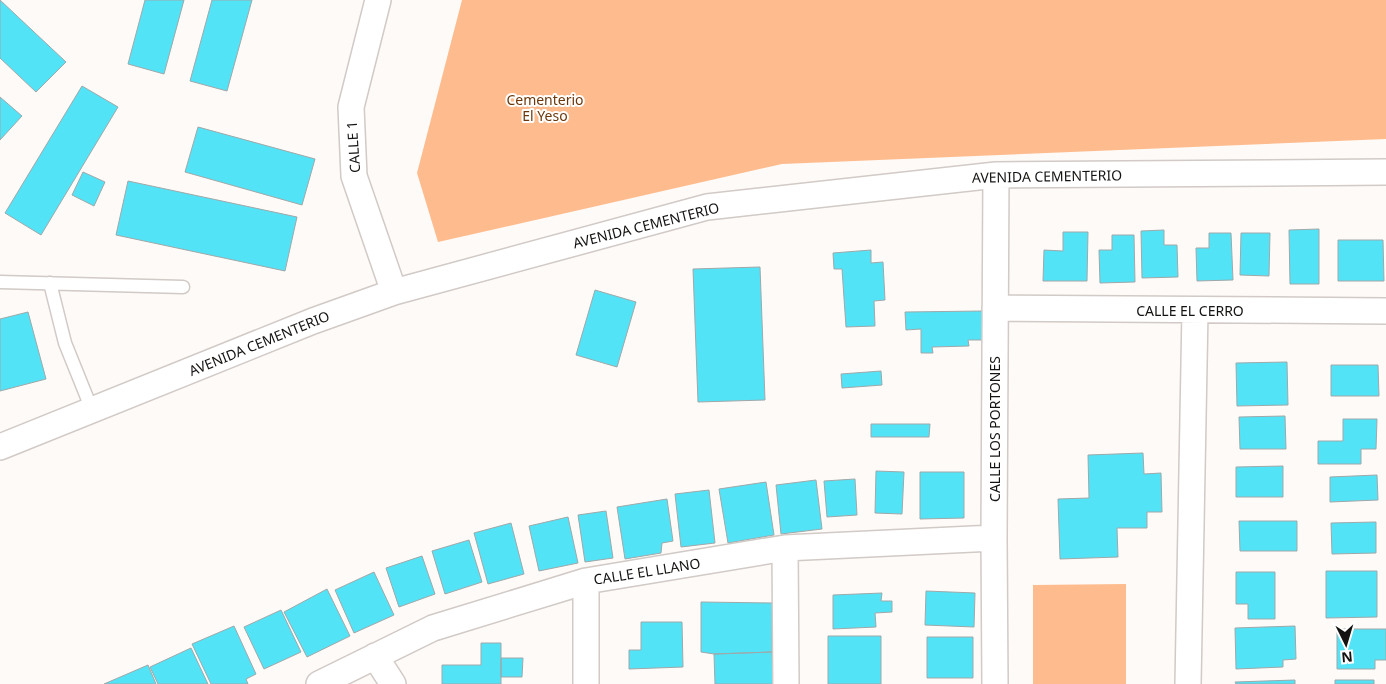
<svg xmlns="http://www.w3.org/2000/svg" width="1386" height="684" viewBox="0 0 1386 684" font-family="'Noto Sans',sans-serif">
<rect width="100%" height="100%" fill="#fefaf7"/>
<path fill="#febc8e" d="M462 0H1386V139L782 164 438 242 417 173Z
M1126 584V684H1033V585Z"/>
<path fill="#53e3f6" stroke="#9fa8a9" d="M0 0 66 62 36 92 0 58Z
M145 0H184L164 74 128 64Z
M212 0H252L227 91 190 81Z
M82 86 118 107 41 235 5 213Z
M0 97 22 116 0 140Z
M198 127 315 159 302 205 185 172Z
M83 172 105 182 94 206 72 195Z
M128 181 297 217 285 271 116 235Z
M1319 229V284H1290L1289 230Z
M1164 230V245H1177L1178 277 1142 278 1141 231Z
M1063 232H1088L1087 281H1043L1044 250 1063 251Z
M1209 233H1231L1233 280 1197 281 1196 248H1209Z
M1241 233H1270L1269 276 1240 275Z
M1112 235H1134L1135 282 1100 283 1099 250H1112Z
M1338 240H1383L1384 281H1338Z
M871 250V263L883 262 885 300 874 301 875 326 846 327 842 269H834L833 253Z
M760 267 765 400 698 402 693 269Z
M595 290 636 302 617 367 576 355Z
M983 311V340H968L969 346 932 347 933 353H921V329L906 330 905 312Z
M28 312 46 379 0 391V319Z
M1287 362 1288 405 1237 406 1236 363Z
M1331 365H1378L1379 396H1331Z
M881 371 882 385 842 388 841 374Z
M1285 416 1286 449H1240L1239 417Z
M1343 419H1377L1376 449H1361V464H1318V441H1343Z
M871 424H930L929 437H871Z
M1143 453 1144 474 1161 473 1162 512H1147V528H1117L1118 557 1060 559 1058 499 1089 498 1088 455Z
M1283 466V497H1236V467Z
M876 471 904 472 902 514 875 513Z
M920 472H964V518L920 519Z
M1377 475 1378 500 1330 502V477Z
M855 479 857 515 827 517 824 481Z
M816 480 822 529 781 534 776 485Z
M766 482 774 535 728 543 719 489Z
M709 490 715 543 681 547 675 494Z
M667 499 673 541 662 543 661 553 625 559 617 507Z
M606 511 613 558 585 562 578 515Z
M568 517 578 563 539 571 529 526Z
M1239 521H1297V551H1240Z
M1376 522V553L1332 554 1331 523Z
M511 523 524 574 488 584 474 533Z
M469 540 482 582 445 594 432 551Z
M422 556 435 594 399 607 386 568Z
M1326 571H1377V617L1326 618Z
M374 572 394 615 354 633 335 590Z
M1236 572H1275V619H1248V604H1236Z
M327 589 350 636 307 657 284 612Z
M926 591 975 593 974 627 925 625Z
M882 593 881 601H892V612L875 613 876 627 833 629V595Z
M701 602 772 603V652L714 654 701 652Z
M281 610 301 652 264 669 244 627Z
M641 622H682L683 667 629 669V650H641Z
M234 626 256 674 246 679 248 684H211L192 644Z
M1295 626 1296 659 1283 660V667L1236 669 1235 628Z
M1337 629H1386V660H1375V669H1337Z
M828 636H881V684H828Z
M927 637H973V678H927Z
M481 643H501V684H442V665H481Z
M191 648 208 684H158L150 667Z
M772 652 773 684H715L714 654Z
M501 658H523L522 677H501Z
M148 665 156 684H104Z
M1295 680V684H1236L1235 682Z
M1335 680H1374V684H1335Z"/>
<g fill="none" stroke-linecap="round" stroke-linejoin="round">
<defs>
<path id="lane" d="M0 282 183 287
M50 283 65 343 92 410"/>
<path id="street" d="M378 0 351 107 354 176 394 292
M995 308 1386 311
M0 447 313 321 394 292 707 207 996 175 1386 172
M785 548 786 684
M586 581V684
M375 656 393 684
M319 684 433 628 586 581 785 548 994 538
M995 684 994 538 996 175
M1188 684 1195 311"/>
</defs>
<use href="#lane" stroke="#d1cac6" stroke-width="15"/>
<use href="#street" stroke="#d1cac6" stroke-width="28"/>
<use href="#lane" stroke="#fff" stroke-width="12"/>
<use href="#street" stroke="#fff" stroke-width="25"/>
</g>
<g text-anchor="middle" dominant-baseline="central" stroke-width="4" stroke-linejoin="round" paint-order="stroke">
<g font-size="14" fill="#6c370a" stroke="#fff">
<text x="545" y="99">Cementerio<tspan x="545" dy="16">El Yeso</tspan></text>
</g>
<g font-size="14" fill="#151311" stroke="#fff">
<text transform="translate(353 147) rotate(-94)">CALLE 1</text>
<text transform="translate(1047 176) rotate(-1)">AVENIDA CEMENTERIO</text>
<text transform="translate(646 225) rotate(-14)">AVENIDA CEMENTERIO</text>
<text x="1190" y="310">CALLE EL CERRO</text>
<text transform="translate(259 343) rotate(-22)">AVENIDA CEMENTERIO</text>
<text transform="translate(994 429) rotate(-90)">CALLE LOS PORTONES</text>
<text transform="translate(647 571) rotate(-9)">CALLE EL LLANO</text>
</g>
</g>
<g transform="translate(1346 644) rotate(175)" stroke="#ffffff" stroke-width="4" paint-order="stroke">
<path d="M0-4L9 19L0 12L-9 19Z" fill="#151311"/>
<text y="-8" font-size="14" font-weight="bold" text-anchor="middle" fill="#151311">N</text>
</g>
</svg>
